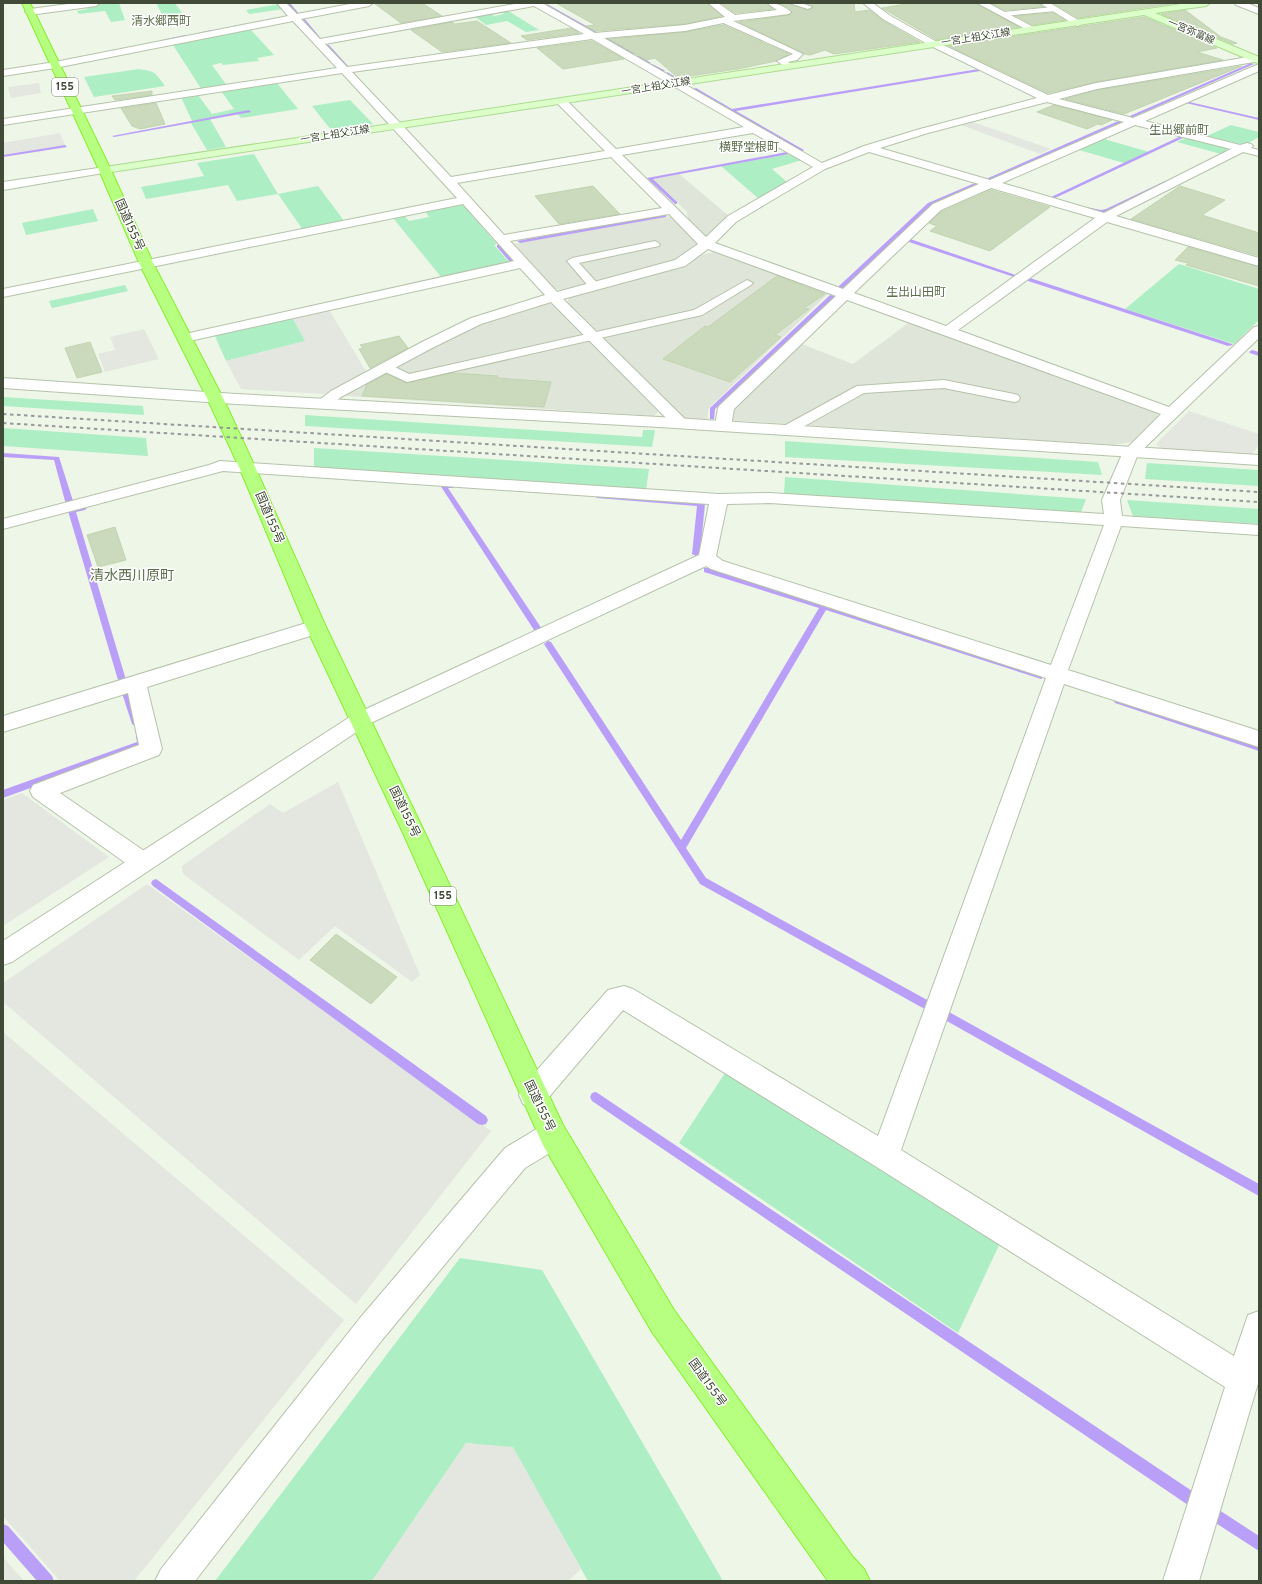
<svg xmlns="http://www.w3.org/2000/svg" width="1262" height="1584" viewBox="0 0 1262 1584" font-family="Overpass,'Noto Sans JP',sans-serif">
<rect width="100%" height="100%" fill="#eef6e8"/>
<path fill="#e0e5da" d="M678 173 729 216 710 235 705 236 689 220 686 211 652 178Z
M671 216 700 245 674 262 562 290 555 289 514 244Z
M718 251 831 291 709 408 707 419 681 418 567 302 570 296 684 265 701 255Z
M546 303 555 304 658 412 654 416 347 396V393L447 339 479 324Z
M911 321 1158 411 1157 417 1131 442 1113 445 729 420 730 409 799 343 853 364Z"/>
<path fill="#adeec4" d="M106 3H119L125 20 111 22 105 11 79 14 77 11 87 9 86 6Z
M156 3H175L182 13 163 16Z
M280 4 284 9 249 14 246 10Z
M507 10 539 30 526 32 507 21 486 25 474 16 490 13 494 16 504 14 500 11Z
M250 29 274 55 257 58 259 61 223 65 221 63 212 65 228 87 202 90 173 45Z
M139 69C155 71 156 73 165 86L94 97 84 77Z
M277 83 298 109 241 118 237 113 192 121 181 97 198 95 212 114 234 109 221 91Z
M350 100 373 124 332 131 312 106Z
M210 119 226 147 207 150 191 123Z
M1231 125 1259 132V137L1245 145 1207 136Z
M1186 138 1226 148 1228 150 1221 154 1177 142Z
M1104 139 1149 152 1124 163 1079 150Z
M254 154 278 194 318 186 345 222 303 230 278 194 237 201 228 185 146 199 141 187 204 176 197 163Z
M790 154 802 160 772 169 788 183 759 199 721 166Z
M454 205H463L497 244 494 245 510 263 442 278 393 218 404 215 409 221 429 217 425 211Z
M93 209 98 221 26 235 22 223Z
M1179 264 1259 289V320L1234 344 1125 309Z
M125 285 128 291 52 308 49 301Z
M292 317 306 341 226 361 214 334Z
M3 397 143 406 144 415 3 406Z
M305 415 642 437 643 430H655L652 447 305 426Z
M3 428 146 438 148 456 3 446Z
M785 441 1098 462 1102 475 785 457Z
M314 448 649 469 646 490 314 467Z
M1147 463 1259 470V486L1145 479Z
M785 477 1086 499 1081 512 784 495Z
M1127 500 1259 509V524L1133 516Z
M727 1070 1001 1241 958 1333 679 1143Z
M460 1258 542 1270 723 1581H588L513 1448 466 1443 372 1581H215Z"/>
<path fill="#e4e7e0" d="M39 83 41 93 11 98 8 87Z
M970 121 1051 149 1040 154 958 124Z
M60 133 65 145 3 155V143Z
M328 308 367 373 333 391 323 394 241 389 226 361 305 341 292 317Z
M144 329 159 359 105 372 98 354 115 350 110 337Z
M1189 411 1259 434V445L1252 454 1162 449 1156 444Z
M338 782 420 975 412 982 335 926 299 960 183 874 182 866 270 804 283 813Z
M22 793 109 857 3 926V800Z
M147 884 491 1131 356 1304 3 1002V983Z
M3 1032 344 1320 134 1581H60L3 1516Z
M466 1443 513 1447 581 1569 568 1581H372Z
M3 1557 24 1581H3Z"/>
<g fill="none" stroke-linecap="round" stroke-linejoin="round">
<path fill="#ba9ff8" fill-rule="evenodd" d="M286 3H290L300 15H298Z
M547 4 597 32 598 33 595 34 546 6Z
M302 18H304L323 41H321Z
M270 19 269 21 235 27 233 26Z
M211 30 212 32 200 34 198 33Z
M185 35 186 37 164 41 162 40Z
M607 38 634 53 635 54 632 55 606 40Z
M327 45H329L348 66H353V68H346Z
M638 56H640L651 63 648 64 638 58Z
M1251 63 1254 64 990 180 986 179Z
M652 64 664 70 665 71 662 72 651 66Z
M979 69 980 71 736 111 804 150 802 152 693 89 696 88 732 109Z
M667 72 674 76V78H672L666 74Z
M1185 101 1259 118V120L1186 103 1177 107 1175 106Z
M249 110 251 112 114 137 112 136Z
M1181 136 1185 137 1053 199 1049 198Z
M65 145 67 147 3 157V155Z
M787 152 789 154 653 179 677 202V204H675L647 178Z
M1165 181 1169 182 1110 211 1101 214 1083 209 1086 207 1101 210 1106 209Z
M975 183 979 184 932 205 843 288H839V286L928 203Z
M664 214 666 215V217L520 243 517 241Z
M906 239H910L1019 276 1014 277 906 241Z
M497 245H501L514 260V262H510L497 247Z
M1030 278 1232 344 1233 345 1228 346 1028 281V279Z
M830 295 835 296 715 409 714 419H710V408Z
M1252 350 1259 352V356L1250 353 1249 352Z
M3 453 59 457 73 501 71 503H67L65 501 54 460 3 457Z
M443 483 453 484 456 486 453 488H448L540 626 541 628 540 630H534L440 485Z
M599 495 703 502 705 504 700 554 696 556 692 554 697 506 597 498 596 497Z
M83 506 87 508 85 510 76 512 126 680 122 683 118 680 68 511Z
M704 568H710L1044 674 1045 676 1041 679 1038 678 826 610 686 848 706 878 929 1001 930 1004 929 1007 925 1009 921 1007 700 884 544 644 548 641 551 642 681 840 819 608 704 572Z
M126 690 130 693 140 724 139 726 136 727 132 724 122 693Z
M1118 698 1259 745V751L1115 703 1114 701 1115 699Z
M140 733 143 734 146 744 145 746 3 798V790L137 742 136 736Z
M156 879 486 1116 488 1120 486 1124 482 1125 478 1124 153 886 151 883 153 880Z
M949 1012 1259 1184V1196L945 1020 944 1017 945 1014Z
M596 1092 1198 1495 1200 1500 1198 1505 1193 1507 1188 1505 592 1101 590 1097 592 1093Z
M1213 1506 1259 1536V1551L1208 1518 1206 1513 1208 1508Z
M3 1524 8 1526 52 1576 54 1581H37L3 1542Z"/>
</g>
<path fill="#cbd9bc" stroke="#c1d5af" d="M374 3H422L442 16 401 23Z
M556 3H707L722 16 685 24 595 31 586 26 595 25Z
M721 3H766L773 9 735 13Z
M778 3H788L808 10 813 8V6L805 3H854L855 12 869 10 882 20 920 42 834 54 825 50 810 55 804 54 739 22 789 15 792 13 789 8Z
M912 3H976L1019 27 937 40 882 8Z
M991 3H1039L1043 7 1005 10Z
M1053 3H1176L1078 18Z
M1185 10 1221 37 1237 43 1233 44 1161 14Z
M1053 13 1065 20 1033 25 1016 16Z
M1144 17 1217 48 1197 52 1223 60 1096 82 1048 93 949 46Z
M477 21 511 43 442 52 411 30 452 22 455 24Z
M723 25 789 54 776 61 738 69 683 77 680 75 676 76 655 58 646 60 609 39 685 32Z
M571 28 579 33 527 40 521 36Z
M592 41 624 59 563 69 537 48Z
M1242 66 1124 114 1065 99 1097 90Z
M152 91V95L115 100 112 96Z
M156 103 165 124 140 129 132 126 121 108Z
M1054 105 1112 120 1101 125 1098 124 1087 129 1037 112Z
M593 186 620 214 559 224 535 196Z
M1180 186 1225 200 1202 215 1259 233V256L1131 219Z
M991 190 1050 207 990 251 930 231 937 226 929 223 941 212Z
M1188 247 1259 267V286L1186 265 1188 263 1175 260Z
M777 276 825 294 804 308 809 309 775 335 781 337 730 382 663 359 705 326 708 327Z
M399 336 408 348 370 368 359 349 363 348 360 345Z
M90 342 102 372 77 378 65 348Z
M452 373 498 376 497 378 551 382 544 407 362 396 367 384 387 374 407 383Z
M115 527 126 560 98 567 87 535Z
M336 934 397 977 371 1004 310 960Z"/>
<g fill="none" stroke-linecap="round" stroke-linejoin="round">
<defs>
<path id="service" d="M789 3H801L812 7 808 9Z
M1053 7H1056V11L1004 16 1000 14 1004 12Z
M721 18H727L803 54 797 60 788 62 794 66 793 68H787L777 61 793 54 721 22Z
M655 241 660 244 659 246 579 263 600 286 594 289 590 288 567 261 572 258Z
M747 280 753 283 751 285 702 315 407 382 381 370 379 367 381 364H389L409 374 694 310Z
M944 380 1014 394 1018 395 1020 398 1018 401 1014 402 944 388 864 393 792 433H782L780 430 782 427 857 386Z"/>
<path id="minor" d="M76 3H100L96 6 30 15 25 12 30 9Z
M277 3H286L297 14 355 3H373L369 6 301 19 320 39 520 3H542L595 33 685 25 725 17 708 3H718L735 15 777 10 767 3C776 3 783 5 791 12L789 14 733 21 685 31 604 38 822 163 864 146 920 129 1037 98 931 46 883 19 863 3H873L889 15 937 42 1048 95 1096 83 1254 56 1259 59 1254 62 1097 89 1059 99 1133 118 1259 64V71L1145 121 1240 145 1247 143 1251 144 1253 146 1251 148 1259 150V156L1243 152 1116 216 1259 258V266L1107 222 958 330 1169 407 1254 327 1259 326V338L1138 454 1120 500 1122 516 1259 525V535L1121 526 1068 670 1259 731V747L1064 684 901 1150 1234 1356 1248 1315 1259 1311V1380L1199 1581H1163L1225 1387 875 1166 623 1010 543 1104 533 1108 523 1104 519 1095 523 1086 608 990 624 986 633 989 878 1136 1046 678 711 569 706 566 360 728 353 725 350 720 353 715 699 555 709 504 223 471 3 529V519L209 465 220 461 719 494 770 493 1104 514 1102 500 1123 452 1161 414 847 300 734 409 731 426 729 429 723 431 717 429 715 426 718 408 720 405 836 296 708 249 685 266 563 299 686 420 688 423 686 426 680 428 674 426 551 302 481 324 432 348 341 397C333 403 327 410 317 407L314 404 331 391 422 342 471 318 545 295 520 268 185 342 180 341 178 338 180 335 185 334 514 261 463 204 3 297V289L457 198 342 73 3 125V119L337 68 293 21 55 68 3 76V70L55 62 288 16ZM534 6 584 34 347 67 325 44ZM592 39 744 127 616 149 565 99H557L556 101 557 103 605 151 451 177 352 72ZM1047 102 1124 122 990 180 880 148 928 133ZM1135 125 1231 149 1104 213 1002 183ZM753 133 813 167 728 216 706 237 622 155ZM869 152 979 184 933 204 843 289 715 243 736 222 764 205 825 169ZM611 157 662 208 504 235 457 183ZM991 188 1095 218 946 326 854 293 941 210ZM669 214 698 244 675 260 557 292 510 241ZM770 503 1104 525 1051 665 723 561 716 556 727 504Z
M977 3H988L1037 29 1032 32 1029 31Z
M1040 3H1050L1083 23 1078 26 1075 25Z
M1235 3H1247L1259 8V14L1236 5Z
M105 167 109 168 111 170 109 172 3 190V182Z
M316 620 323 622 326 627 323 632 147 687 162 749 159 755 60 793 150 855 154 862 150 869 142 871 134 869 33 797 30 791 33 785 139 745 128 693 3 732V716Z
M553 1121 563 1125 567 1135 563 1145 525 1168 382 1340 195 1581H155L161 1569 360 1318 505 1148 543 1125Z"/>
<path id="tertiary" d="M3 378 236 394 659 417 1259 455V465L659 427 236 404 3 388Z
M360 712 367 715 370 720 367 725 12 962 3 965V941L353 715Z"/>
<path id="secondary" d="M1188 3H1210L1206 6 1155 13 1259 57V64L1144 15 105 173 101 172 99 170 101 168 105 167Z"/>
<path id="trunk" d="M22 3H30L111 170 154 265 223 398 256 469 326 627 425 833 563 1125 674 1310 853 1557 864 1569 870 1581H828L652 1332 543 1145 403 833 306 627 240 469 207 398 140 265 99 170Z"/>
</defs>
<use href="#service" stroke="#b5c3aa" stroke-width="2"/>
<use href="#minor" stroke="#b5c3aa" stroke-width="2"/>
<use href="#tertiary" stroke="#b5c3aa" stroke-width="2"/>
<use href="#secondary" stroke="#adda93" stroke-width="2"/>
<use href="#trunk" stroke="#87ef2a" stroke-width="2"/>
<use href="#service" fill="#fff" fill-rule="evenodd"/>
<use href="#minor" fill="#fff" fill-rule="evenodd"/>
<use href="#tertiary" fill="#fff" fill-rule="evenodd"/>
<use href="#secondary" fill="#dcffc9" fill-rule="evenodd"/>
<use href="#trunk" fill="#b6ff81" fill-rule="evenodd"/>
<path stroke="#989898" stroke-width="2" stroke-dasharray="3.5 3.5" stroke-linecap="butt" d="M3 414 1259 492
M3 423 1259 502"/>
</g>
<g text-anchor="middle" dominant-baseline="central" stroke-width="3" stroke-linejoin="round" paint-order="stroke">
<g font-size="10" fill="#404a36" stroke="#fff">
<text transform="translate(1191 32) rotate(23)">一宮弥富線</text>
<text transform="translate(976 38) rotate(-9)">一宮上祖父江線</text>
<text transform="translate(656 87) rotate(-9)">一宮上祖父江線</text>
<text transform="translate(335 135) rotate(-9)">一宮上祖父江線</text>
</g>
<g fill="#fff" stroke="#798072" stroke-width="1">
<rect x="52" y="78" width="26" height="18" rx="3"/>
<rect x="430" y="887" width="26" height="18" rx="3"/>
</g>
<g font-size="11" font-weight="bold" fill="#404a36">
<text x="65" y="87">155</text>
<text x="443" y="896">155</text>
</g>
<g font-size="12" fill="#5d6f4c" stroke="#fff">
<text x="161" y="22">清水郷西町</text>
<text x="1179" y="131">生出郷前町</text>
<text x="749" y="148">横野堂根町</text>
<text x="916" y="293">生出山田町</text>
</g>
<g font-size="12" fill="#404a36" stroke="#fff">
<text transform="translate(129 225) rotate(66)">国道155号</text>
<text transform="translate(269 518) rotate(67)">国道155号</text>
<text transform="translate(404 812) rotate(64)">国道155号</text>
<text transform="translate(539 1106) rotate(64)">国道155号</text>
<text transform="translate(707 1383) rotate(54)">国道155号</text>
</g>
<g font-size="14" fill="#5d6f4c" stroke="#fff">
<text x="132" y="576">清水西川原町</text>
</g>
</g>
<rect width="1262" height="1584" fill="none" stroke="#404a36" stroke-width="8"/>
</svg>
